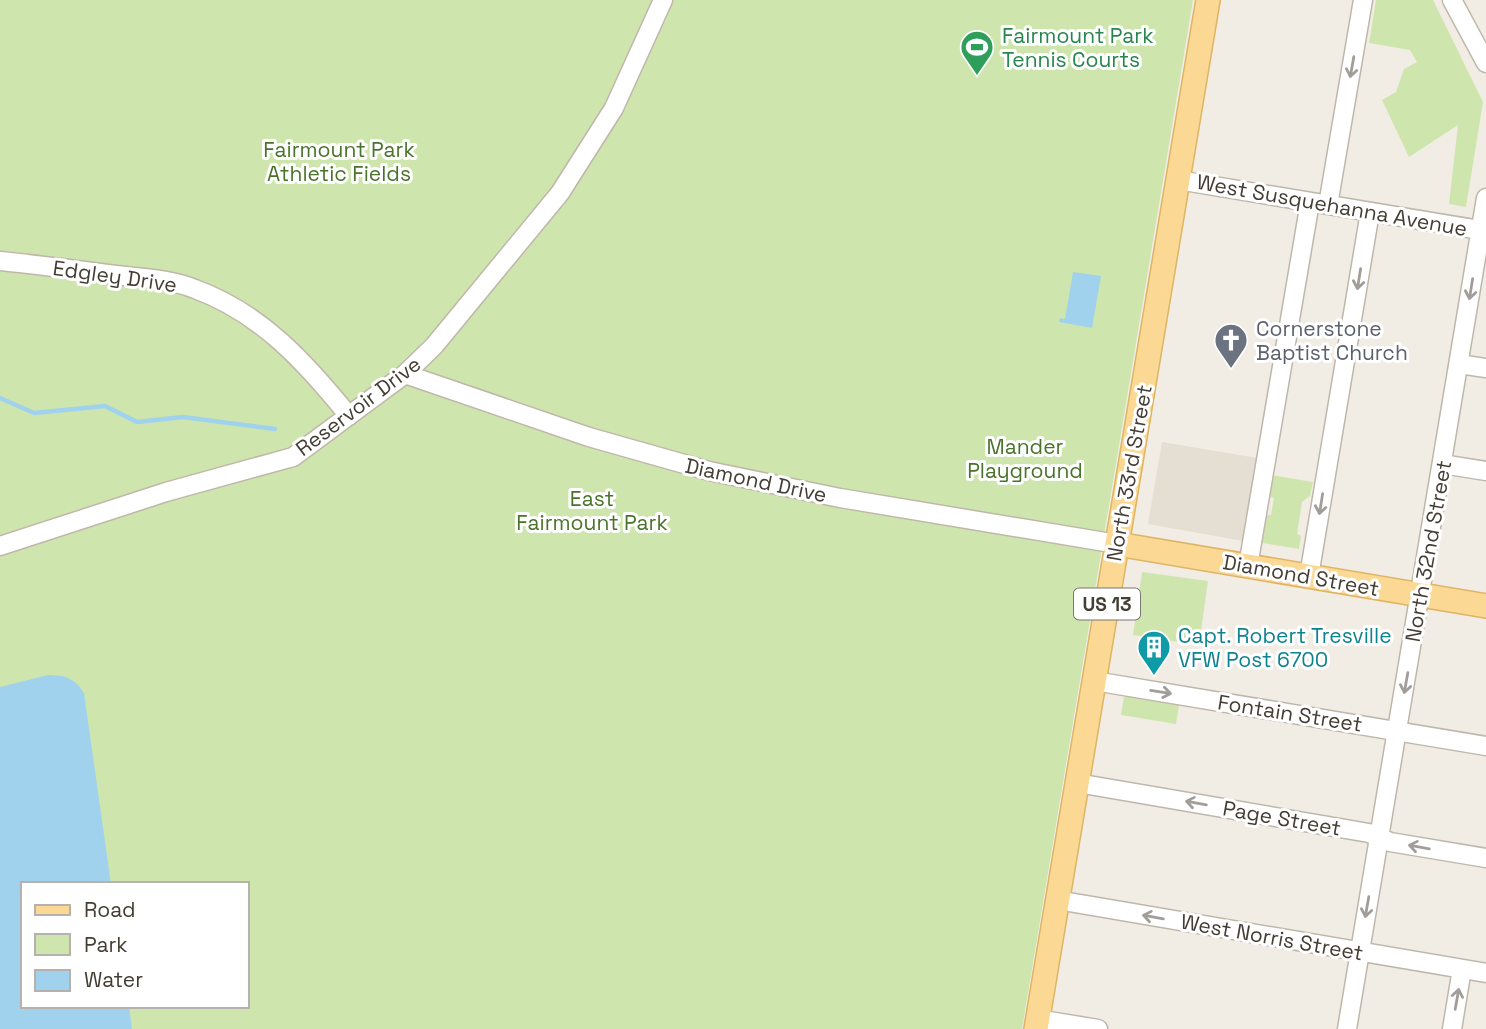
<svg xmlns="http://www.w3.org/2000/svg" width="1486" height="1029" viewBox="0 0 1486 1029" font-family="'Space Grotesk',sans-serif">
<rect width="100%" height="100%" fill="#f1ede4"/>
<path fill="#e5ded2" d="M1162 442 1257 458 1243 541 1148 524Z"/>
<path fill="#cfe5ae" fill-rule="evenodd" d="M0 0H1193L1022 1029H0ZM23 884H247V1006H23Z
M1376 0H1433L1483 102 1466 207 1449 204 1458 125 1409 157 1382 100 1396 92 1404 69 1417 62 1410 50 1369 43Z
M1271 475 1313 482 1310 496 1302 502 1297 534 1301 536 1299 549 1262 543 1266 515H1271L1274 498 1269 496Z
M1142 572 1208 581 1199 645 1133 635Z
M1124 696 1179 705 1176 724 1121 715Z"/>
<path fill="#a1d2ed" d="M1073 272 1101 276 1092 328 1059 322 1060 318 1065 319Z
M48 675C66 675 74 678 84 693L111 884H23V1006H129L132 1029H0V687Z"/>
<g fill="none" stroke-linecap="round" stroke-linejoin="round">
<path stroke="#a1d2ed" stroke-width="4.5" d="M0 398 34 413 105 406 137 422 183 417 275 429"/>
<defs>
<path id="minor" d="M1452 0 1486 63
M1178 180 1486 231
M1328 205 1363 0
M0 261C39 265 78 270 116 275 142 278 171 279 195 289 261 313 306 363 349 416
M1459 364 1486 368
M405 374 589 437 709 471 840 498 1117 544
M1442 464 1486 471
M0 546 166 492 293 457 405 374 434 346 560 193 614 108 663 0
M1248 566 1310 202
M1309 576 1370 212
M1094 681 1486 746
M1077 783 1369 833 1390 842 1486 858
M1057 900 1486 973
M1037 1019 1098 1029
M1347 1029 1486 198
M1452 1029 1462 969"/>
<path id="major" d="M1117 544 1486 606
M1036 1029 1208 0"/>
</defs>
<use href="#minor" stroke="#bfb7aa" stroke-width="21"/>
<use href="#major" stroke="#dfb465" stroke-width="26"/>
<use href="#minor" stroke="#fff" stroke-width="18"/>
<use href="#major" stroke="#fbd994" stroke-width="23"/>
</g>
<defs><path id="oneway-shaft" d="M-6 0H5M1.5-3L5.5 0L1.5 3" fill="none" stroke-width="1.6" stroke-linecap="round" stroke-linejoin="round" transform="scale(1.75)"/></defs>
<g stroke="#a19e9a">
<use href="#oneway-shaft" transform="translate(1352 67) rotate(100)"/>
<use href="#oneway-shaft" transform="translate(1359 279) rotate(99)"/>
<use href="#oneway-shaft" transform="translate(1471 289) rotate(99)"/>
<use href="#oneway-shaft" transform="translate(1321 504) rotate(99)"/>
<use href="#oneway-shaft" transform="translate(1406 683) rotate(100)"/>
<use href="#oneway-shaft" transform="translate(1161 692) rotate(9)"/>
<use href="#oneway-shaft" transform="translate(1196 803) rotate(-170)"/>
<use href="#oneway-shaft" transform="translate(1419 847) rotate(-170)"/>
<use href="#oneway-shaft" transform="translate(1367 907) rotate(100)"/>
<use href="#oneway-shaft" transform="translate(1153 917) rotate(-170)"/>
<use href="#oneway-shaft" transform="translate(1457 999) rotate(-80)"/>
</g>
<defs>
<symbol id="stadium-pin" viewBox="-11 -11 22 30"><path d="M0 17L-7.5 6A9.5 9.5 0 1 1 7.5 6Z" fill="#2e9e5b" stroke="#fff"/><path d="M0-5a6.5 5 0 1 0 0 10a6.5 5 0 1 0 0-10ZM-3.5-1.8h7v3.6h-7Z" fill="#fff"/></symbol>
<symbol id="church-pin" viewBox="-11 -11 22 30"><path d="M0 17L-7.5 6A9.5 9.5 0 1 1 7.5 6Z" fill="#6b7280" stroke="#fff"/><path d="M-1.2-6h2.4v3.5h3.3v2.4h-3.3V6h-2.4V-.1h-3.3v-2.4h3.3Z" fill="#fff"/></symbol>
<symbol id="building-pin" viewBox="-11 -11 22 30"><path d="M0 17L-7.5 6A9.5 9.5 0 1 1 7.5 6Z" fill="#0f9aa8" stroke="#fff"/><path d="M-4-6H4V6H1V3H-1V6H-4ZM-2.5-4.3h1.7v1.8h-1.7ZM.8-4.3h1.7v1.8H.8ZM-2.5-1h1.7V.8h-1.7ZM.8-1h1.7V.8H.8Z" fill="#fff"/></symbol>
</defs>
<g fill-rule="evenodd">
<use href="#stadium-pin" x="958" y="28" width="38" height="52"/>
<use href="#church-pin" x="1212" y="321" width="38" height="52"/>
<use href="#building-pin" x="1135" y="628" width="38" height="52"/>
</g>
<g text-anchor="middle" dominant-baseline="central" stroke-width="6" stroke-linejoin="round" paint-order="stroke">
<rect fill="#fff" stroke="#7b7771" stroke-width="2" x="1074" y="588.5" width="66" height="31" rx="5"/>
<g font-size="19" font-weight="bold" fill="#433d34">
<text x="1107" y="604">US 13</text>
</g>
<g font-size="21" fill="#27864d" stroke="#fff" text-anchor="start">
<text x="1002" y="35">Fairmount Park<tspan x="1002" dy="24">Tennis Courts</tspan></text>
</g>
<g font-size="21" fill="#49732a" stroke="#fff">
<text x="339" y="149">Fairmount Park<tspan x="339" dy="24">Athletic Fields</tspan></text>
<text x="1025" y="446">Mander<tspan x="1025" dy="24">Playground</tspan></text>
<text x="592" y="498">East<tspan x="592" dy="24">Fairmount Park</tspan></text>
</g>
<g font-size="21" fill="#433d34" stroke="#fff">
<text transform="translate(1332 205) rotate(10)">West Susquehanna Avenue</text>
<text transform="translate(115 276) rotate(8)">Edgley Drive</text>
<text transform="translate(358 406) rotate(-37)">Reservoir Drive</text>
<text transform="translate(1129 473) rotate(-80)">North 33rd Street</text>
<text transform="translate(756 480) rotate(12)">Diamond Drive</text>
<text transform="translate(1428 551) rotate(-80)">North 32nd Street</text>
<text transform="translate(1301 575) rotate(10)">Diamond Street</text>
<text transform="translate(1290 713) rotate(9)">Fontain Street</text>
<text transform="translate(1282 818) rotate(10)">Page Street</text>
<text transform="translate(1272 937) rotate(10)">West Norris Street</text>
</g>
<g font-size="21" fill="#5b616d" stroke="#fff" text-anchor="start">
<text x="1256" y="328">Cornerstone<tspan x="1256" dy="24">Baptist Church</tspan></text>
</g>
<g font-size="21" fill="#0d838f" stroke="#fff" text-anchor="start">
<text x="1178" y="635">Capt. Robert Tresville<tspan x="1178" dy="24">VFW Post 6700</tspan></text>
</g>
</g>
<rect x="21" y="882" width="228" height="126" fill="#ffffff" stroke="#b4b1ae" stroke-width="2"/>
<rect x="35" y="905" width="35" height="10" fill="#fbd994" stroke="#b4b1ae" stroke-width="2"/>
<text x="84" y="917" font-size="21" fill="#433d34">Road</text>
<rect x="35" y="934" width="35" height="21" fill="#cfe5ae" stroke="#b4b1ae" stroke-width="2"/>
<text x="84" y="952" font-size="21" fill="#433d34">Park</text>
<rect x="35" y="970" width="35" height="21" fill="#a1d2ed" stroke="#b4b1ae" stroke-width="2"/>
<text x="84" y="987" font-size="21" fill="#433d34">Water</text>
</svg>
